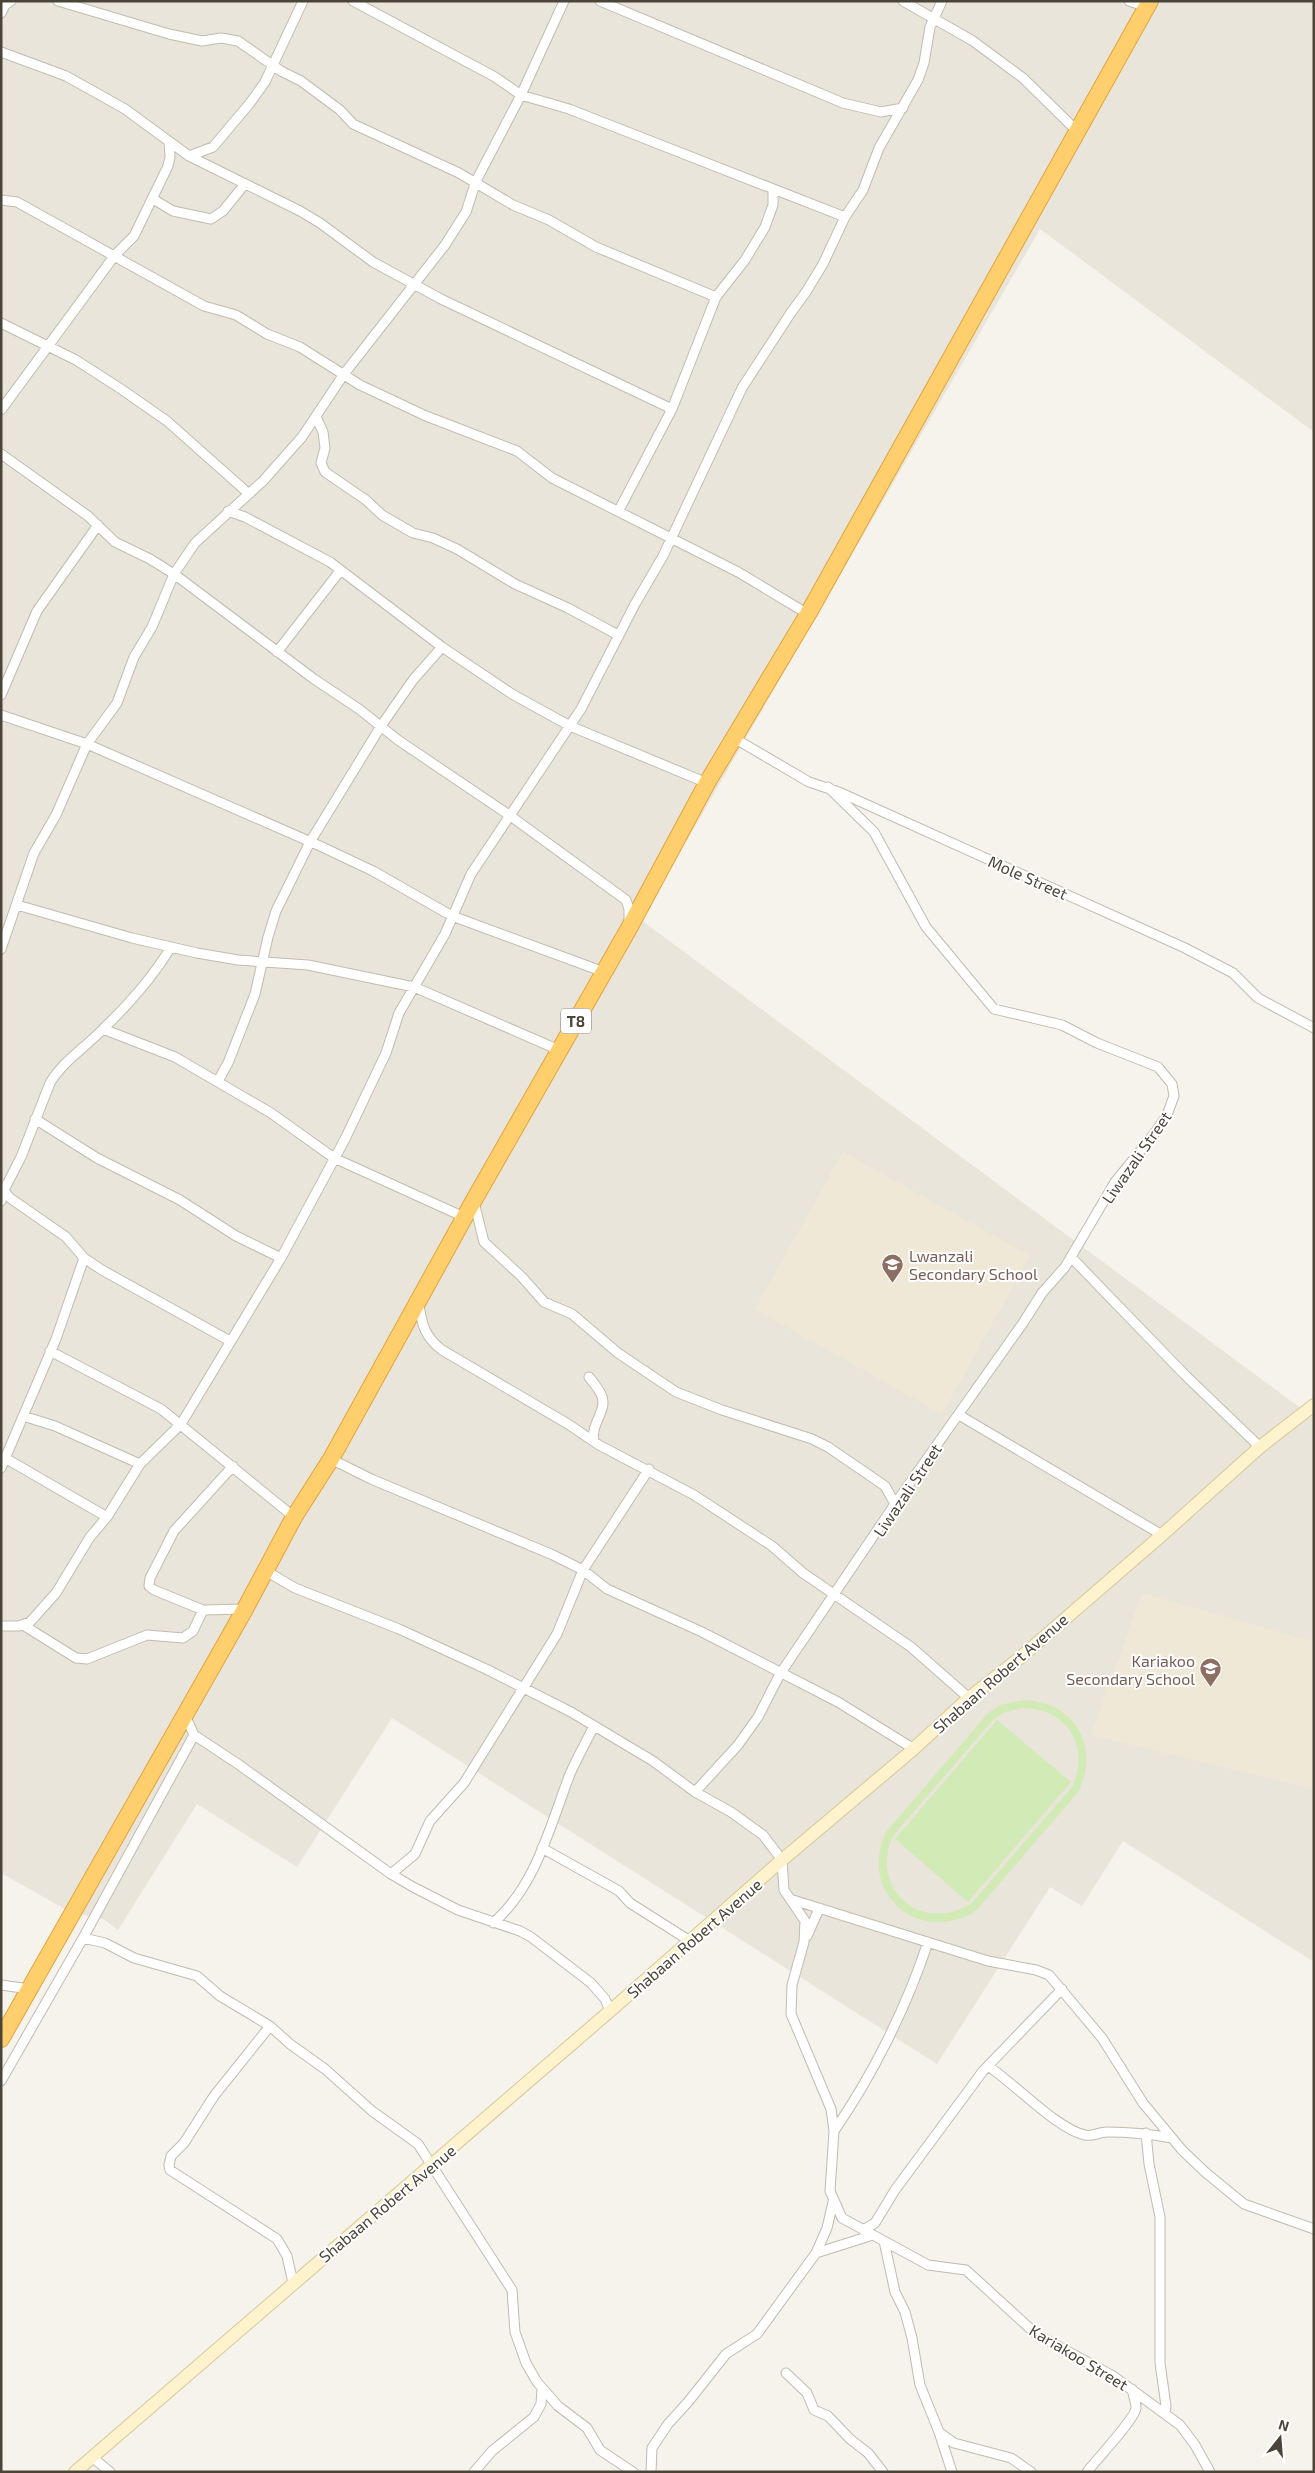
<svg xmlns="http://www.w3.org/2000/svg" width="1315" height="2473" viewBox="0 0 1315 2473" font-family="'Exo 2',sans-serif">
<rect width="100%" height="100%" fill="#f6f3ec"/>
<path fill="#eae5da" d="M1 1H1314V432L1040 229 641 920 1314 1418V1962L1123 1841 1082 1906 1050 1887 937 2064 392 1718 297 1867 197 1804 118 1930 103 1919 70 1912 1 1873Z"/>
<path fill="#efe8d6" d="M843 1152 1030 1256 942 1414 755 1309Z
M1142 1593 1314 1642V1789L1091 1735Z"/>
<path fill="#d2eab5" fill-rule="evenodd" d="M1023 1700C1074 1701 1100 1745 1079 1791L976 1911C919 1946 857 1893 886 1832L988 1713 1000 1705ZM1023 1708C1068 1709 1090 1746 1072 1787L971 1904C921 1934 869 1889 893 1836L993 1720 1003 1713Z
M997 1720 1071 1782 968 1902 895 1839Z"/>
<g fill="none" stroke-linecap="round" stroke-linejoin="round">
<defs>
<path id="street" d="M58 1 169 34 202 41 221 38 238 41 281 71 301 81 340 110 353 124 459 173 513 205 549 220 596 247 716 297
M353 1 495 77 521 95 569 109 845 217
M564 1 521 95 476 181 466 212 445 245 344 374 302 437 263 481 195 543 174 574 314 679 359 709 398 740 509 815 626 900 629 909V921
M600 1 843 103 881 112 903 108
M903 1 973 41 1023 78 1077 131
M1129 1 1147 7
M1 13 5 5 11 1
M1 52 66 76 125 109 189 156 300 211 320 223 373 262 441 299 672 409
M189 156 213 147 250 103 265 82 303 1
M153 199 173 211 211 219 223 211 244 185
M1 200 17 202 204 306 236 315 267 334 300 347 360 385 426 416 517 451 552 478 738 572 808 614
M1 323 76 360 121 389 167 421 248 493
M1 410 115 255 134 236 168 166 170 157 169 142
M316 417 323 432 325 448 321 463 325 472 366 500 382 515 413 533 433 538 457 549 515 584 568 608 618 635
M1 454 88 516 115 542 150 559 174 574 152 627 134 657 117 703 87 744 56 815 34 853 1 949
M619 510 672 409 716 297 745 260 765 227 773 205V190
M228 511 245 517 330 562 442 647 512 694 570 726 707 783
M277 652 340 571
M1 695 37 611 98 525
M1 715 87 744 320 846 373 871 452 916 604 972
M734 738 809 782 839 792 1185 948 1233 973 1258 998 1314 1028
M17 905 132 938 197 953 238 960 308 965 414 987 559 1050
M103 1029 175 1057 271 1113 334 1158 464 1217
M218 1081 228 1063 255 994 268 937 276 911 310 842 381 726 413 680 442 647
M35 1119 97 1158 180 1200 236 1236 281 1258
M2 1188 10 1198 66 1237 84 1258 102 1270 230 1341
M1 1201 4 1190 21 1157 50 1083C63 1061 86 1047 104 1028 129 1004 153 977 171 947
M474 1202 484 1242 522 1277 544 1302 572 1314 618 1353 676 1392 722 1410 812 1439 828 1447 885 1486 895 1504
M1071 1257 1185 1375 1260 1447
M419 1305C422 1325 425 1337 442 1350L568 1424 599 1445 694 1495 772 1546 803 1573 911 1647 969 1698
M50 1351 161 1409 294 1517
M589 1377C593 1382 598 1388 601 1394 609 1410 590 1423 594 1441
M959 1415 1162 1535
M23 1416 55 1426 140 1464
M5 1458 107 1517
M331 1459 371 1479 553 1555 583 1570 607 1589 702 1632 838 1702 914 1749
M233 1466 174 1531 150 1578 149 1586 154 1590 203 1610 245 1609
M1 1468 56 1339 84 1258
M266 1571 295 1588 399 1629 486 1669 571 1712 653 1761 695 1792 731 1812 763 1835 782 1860 784 1890 805 1921 804 1942 792 1985 791 2014 831 2109 834 2131 830 2191 842 2218 928 2265 966 2270 1036 2334 1113 2376 1180 2425 1195 2445 1210 2472
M23 1625 76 1658 87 1659 147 1635 183 1638 193 1631 203 1610
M1 1626H19L30 1622 56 1593 90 1537 107 1517 140 1464 181 1424 281 1258 345 1139 386 1053 399 1013 445 934 471 874 581 709 635 604 663 556 742 388 790 314 806 292 823 264 845 217 863 190 879 148 918 80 924 63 930 27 942 1
M185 1715 194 1735 238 1764 391 1874 413 1887 458 1910 520 1931 531 1937 591 1983 605 1999 610 2011
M695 1792 738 1745 758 1717 780 1674 895 1504 1023 1323 1042 1293 1065 1267 1115 1182 1154 1134 1167 1115 1174 1096 1172 1084 1158 1067 1097 1043 1062 1025 994 1009 926 927 874 832 828 787
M542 1848 619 1891 630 1903 690 1941
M391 1874 415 1854 430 1821 464 1783 557 1634 583 1570 649 1469
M793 1900 988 1961 1036 1970 1049 1975 1102 2038 1143 2103 1182 2150 1205 2172 1244 2204 1314 2229
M493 1923C536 1886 550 1826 570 1774 577 1758 586 1742 594 1726
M807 1936 819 1909
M83 1938 105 1943 134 1958 197 1976 220 1996 270 2026 290 2044 325 2069 372 2111 418 2144 512 2290 515 2332 526 2363 537 2382 558 2406 587 2428 600 2450 633 2472
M1 1985 30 1989
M270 2026 214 2096 184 2143 171 2156 169 2165 170 2170 277 2239 287 2256 293 2283
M988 2066C1014 2083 1057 2129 1085 2135 1093 2137 1098 2132 1107 2132 1129 2132 1150 2134 1172 2138
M1 2081 83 1938 194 1735
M834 2131C873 2075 907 2006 928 1942
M1146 2133 1149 2164 1160 2217V2363L1166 2406 1165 2414
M863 2230 875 2223 895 2190 983 2071 1062 1989
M884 2241 895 2292 905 2312 912 2338 920 2385 939 2432 952 2472
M816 2253 873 2235
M786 2373 807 2393 814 2410 828 2416 850 2439 868 2453 883 2472
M940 2433 954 2443 1011 2458 1031 2472
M92 2457 110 2472
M474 2472 492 2451 534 2417 541 2404 542 2389
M651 2472 652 2448 668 2424 688 2402 726 2354 757 2334 816 2253 827 2228 833 2202
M1087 2472C1096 2460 1135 2419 1136 2408 1136 2402 1133 2395 1132 2389"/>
<path id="secondary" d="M75 2472 610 2011 782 1860 909 1753 969 1698 1021 1657 1162 1535 1260 1447 1314 1405"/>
<path id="highway" d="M1 2039 245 1609 294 1517 331 1459 474 1200 628 930 707 783 808 614 1150 1"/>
</defs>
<use href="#street" stroke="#c2bbae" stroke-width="11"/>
<use href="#secondary" stroke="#d6c79b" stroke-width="14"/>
<use href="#highway" stroke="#e0a43c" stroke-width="18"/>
<use href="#street" stroke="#fff" stroke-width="9"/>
<use href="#secondary" stroke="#fff3cd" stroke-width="12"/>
<use href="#highway" stroke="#ffcf6e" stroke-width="16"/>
</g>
<defs>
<symbol id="school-pin" viewBox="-11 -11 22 30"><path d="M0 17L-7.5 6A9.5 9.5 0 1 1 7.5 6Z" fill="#8d6e63" stroke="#fff"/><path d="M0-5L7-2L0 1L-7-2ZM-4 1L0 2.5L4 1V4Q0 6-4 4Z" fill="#fff"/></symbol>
</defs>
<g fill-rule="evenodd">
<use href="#school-pin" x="880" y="1252" width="25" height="34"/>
<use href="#school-pin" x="1198" y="1656" width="25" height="34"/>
</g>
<g text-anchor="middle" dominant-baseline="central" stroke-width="4" stroke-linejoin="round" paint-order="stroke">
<rect fill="#fff" stroke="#817c74" stroke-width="1" x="561" y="1008.5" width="30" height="25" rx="4"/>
<g font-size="15" font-weight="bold" fill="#4b4439">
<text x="576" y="1021">T8</text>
</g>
<g font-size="16" fill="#4b4439" stroke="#fff">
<text transform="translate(1028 877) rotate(24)">Mole Street</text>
<text transform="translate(1136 1157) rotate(-55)">Liwazali Street</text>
<text transform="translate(907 1490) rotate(-56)">Liwazali Street</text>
<text transform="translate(1000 1673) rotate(-41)">Shabaan Robert Avenue</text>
<text transform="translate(694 1938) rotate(-41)">Shabaan Robert Avenue</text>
<text transform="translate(387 2203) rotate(-40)">Shabaan Robert Avenue</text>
<text transform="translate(1079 2357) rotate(31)">Kariakoo Street</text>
</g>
<g font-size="16" fill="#785e54" stroke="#fff" text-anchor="start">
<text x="909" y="1255">Lwanzali<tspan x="909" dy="18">Secondary School</tspan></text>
<text x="1195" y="1660" text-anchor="end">Kariakoo<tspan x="1195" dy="18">Secondary School</tspan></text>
</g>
</g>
<rect width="1315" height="2473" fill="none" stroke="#4b4439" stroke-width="5"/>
<g transform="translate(1280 2438) rotate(17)" stroke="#ffffff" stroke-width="4" paint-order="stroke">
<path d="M0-4L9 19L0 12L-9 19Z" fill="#4b4439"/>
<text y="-8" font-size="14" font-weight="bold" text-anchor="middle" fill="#4b4439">N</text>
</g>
</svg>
